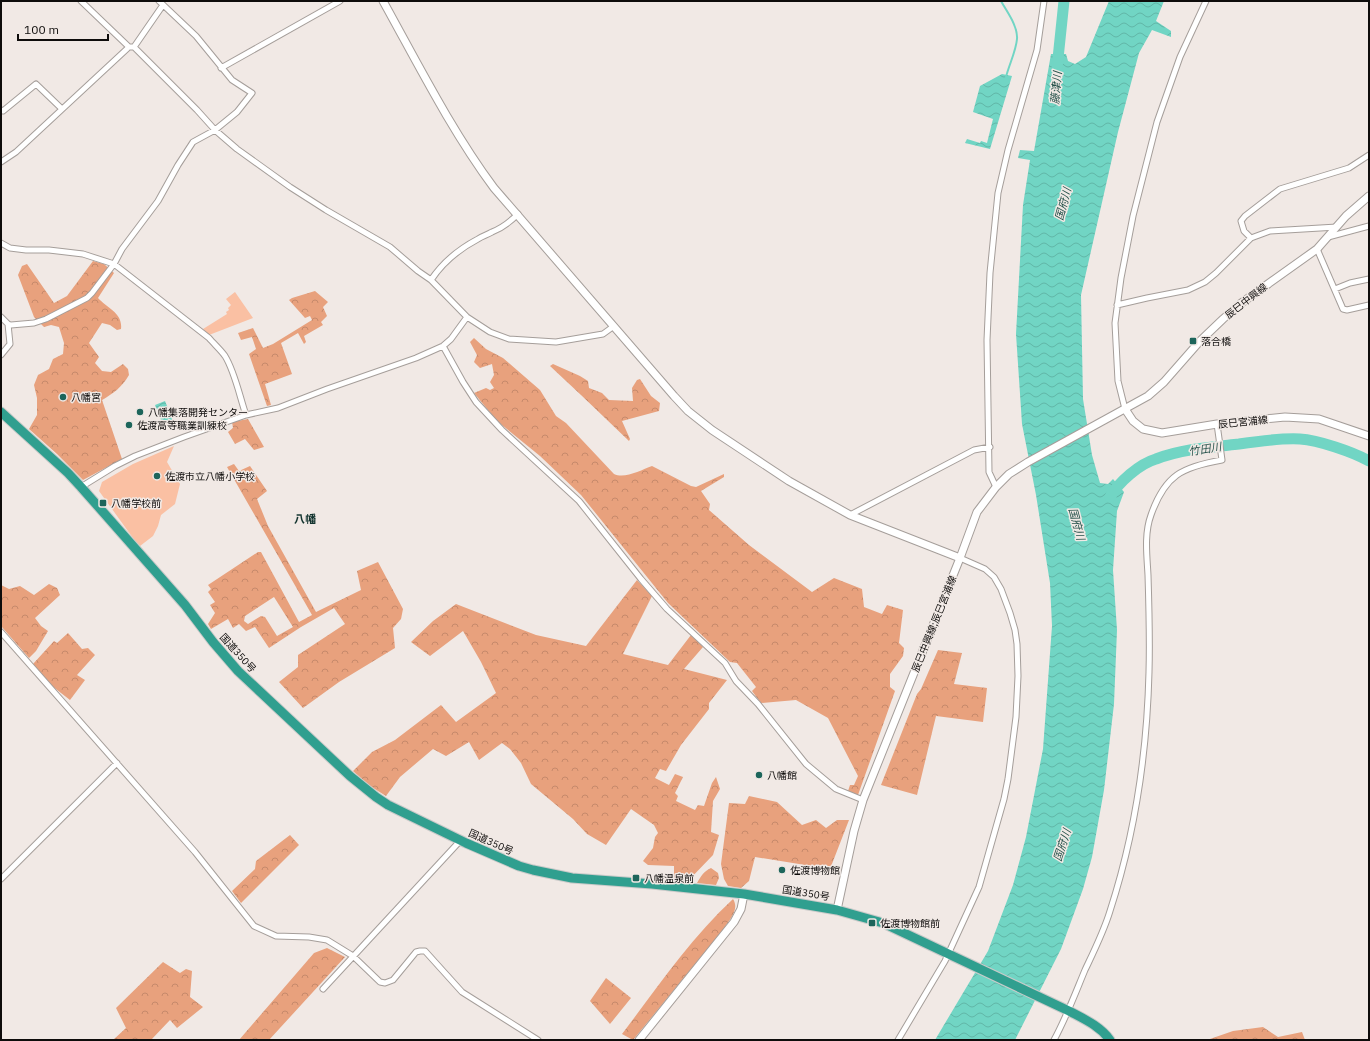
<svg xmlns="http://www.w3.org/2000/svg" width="1370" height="1041" viewBox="0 0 1370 1041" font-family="'IBM Plex Sans','Noto Sans JP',sans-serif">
<defs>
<pattern id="forest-crowns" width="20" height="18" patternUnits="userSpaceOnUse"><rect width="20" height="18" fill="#e8a17d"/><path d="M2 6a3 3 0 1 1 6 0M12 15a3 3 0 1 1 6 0" fill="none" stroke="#c6896b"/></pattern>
<pattern id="water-waves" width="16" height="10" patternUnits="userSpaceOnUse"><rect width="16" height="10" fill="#71d5c4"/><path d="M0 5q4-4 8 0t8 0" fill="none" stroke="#61b6a7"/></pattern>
</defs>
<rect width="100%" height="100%" fill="#f1e9e5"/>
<path fill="#fac0a3" d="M235 292 253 318 209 335 203 329 227 314 226 312 229 310 228 308 231 305 226 299Z
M174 446 167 462 180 484 175 504 161 515 158 526 153 536 140 546 138 545 99 491 102 482 133 464Z"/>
<path fill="url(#forest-crowns)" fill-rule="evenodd" d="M93 261 104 264 114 273 98 298C107 308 123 313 121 329L117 330 110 325 102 323 89 343 99 357 95 363 102 371 111 372 123 364 128 369 129 375C122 387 114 393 102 400L122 459 83 480 57 454 29 429 37 415V398L34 385 38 375 49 369 53 359 63 354 64 343 59 327 51 325 44 327 34 317 18 275 22 266 27 264 54 303 67 296Z
M315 291 328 302 323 307 327 316 321 322 323 325 304 336 306 342 304 344 298 333 281 343 292 374 265 384 271 405 267 406 249 354 256 349 252 337 241 340 238 333 253 328 263 348 273 344 312 320 310 316 305 318 289 300 292 298Z
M474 338 486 349 503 358 540 390 556 416 566 423 614 474C625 479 641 470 652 466L691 486 696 487 724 474V477L701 491 710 504 709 510 749 545 812 592 834 578 862 589 864 607 882 614 887 605 903 610 899 643 904 648 903 656 890 674V687L895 691 858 795 848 791 850 785H854L858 776 828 718 796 700 761 703 752 691 756 687 737 663 730 662 668 603 581 495 540 456 497 421 474 393 486 388 490 390 494 388 490 382 494 375 492 364 480 368 474 362 477 355 470 342Z
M553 364 580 376 588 381 589 388 602 393 609 400 633 401 632 388 637 380 640 379 651 396 660 403 659 411 622 421 630 439 629 441 581 395 550 366Z
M248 419 264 447 254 450 245 439 235 444 228 432 233 428 232 422Z
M234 464 239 471 250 466 267 491 257 499 268 526 316 612 361 590 357 571 378 562 403 609 401 619 393 628 395 648 339 682 303 708 279 682 298 667V655L345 624 334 608 301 627 269 648 255 627 246 631 239 624 233 628 228 619 211 629 208 624 215 613 210 605 215 602 208 592 211 589 208 585 258 552H261L299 622 312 615 227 467ZM274 597 293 627 277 636 265 617 261 616 248 624 244 621 245 616Z
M637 580 652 596 623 654 668 665 691 635 703 647 684 669 727 680 709 703V709L681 745 666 771 660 769 655 778 669 785 675 774 683 777 675 793 678 796 676 801 695 810 698 805 704 806 712 783 716 777 720 789 713 801 711 832 719 835 713 855 687 882 674 881V866L648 865 643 861 653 848 655 837 658 833 654 825 631 809 606 845 587 834 573 819 531 784 521 763 510 749 502 743 479 760 469 742 446 756 433 749 400 777 386 796 370 786 353 771 372 752 395 740 441 705 456 722 496 693 481 662 463 631 430 656 411 642 433 621 456 604 536 635 586 646Z
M49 584 57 588 60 595 35 618 41 626 48 631 36 651 29 658 1 626V585L9 589 20 586 34 595Z
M68 633 82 649 88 648 95 655 77 675 85 680 70 700 52 686 33 664 54 641 57 643Z
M938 650 962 653 954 684 987 688 983 722 936 716 917 795 881 785 917 694 921 689Z
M749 796 777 802 802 825 816 820 826 828 837 820H849L830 869 755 857 749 881 741 888 728 886 724 879 721 864 729 803 745 804Z
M290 835 299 845 241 903 232 891 255 869 256 861Z
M711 868 718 873 719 878 716 885 697 883C701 876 704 871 711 868Z
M733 899C740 910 729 920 723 930L633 1040 622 1034C657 988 690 939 733 899Z
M327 948 345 957 269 1040H239L314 953Z
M163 962 180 973 186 969 192 971 190 997 203 1007 177 1028 170 1020 151 1040H113L126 1028 116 1008Z
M606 978 631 998 610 1024 590 1001Z
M1263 1027 1278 1037 1302 1032 1305 1040H1207L1233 1031Z"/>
<path fill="url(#water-waves)" d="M1109 1H1164L1156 21 1171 31V37L1152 30 1139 53 1118 132 1081 295 1083 399 1092 455 1100 483 1108 484 1113 479 1124 492 1117 511 1113 570 1117 630 1114 704 1104 790 1092 857 1083 889 1061 949 1015 1040H935L988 951 1013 885 1026 837 1043 749 1052 626 1050 583 1036 495 1022 424 1016 334 1023 205 1030 160 1018 158 1020 150 1034 151 1051 54H1066L1068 61 1075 64 1086 57Z
M1002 74 1012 76 990 149 965 143 967 139 980 143 981 141 987 143 993 119 973 112 980 86Z
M165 401 173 421 163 425 155 405Z"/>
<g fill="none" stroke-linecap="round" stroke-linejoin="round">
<path stroke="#71d5c4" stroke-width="2" d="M1001 1C1007 12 1018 26 1017 39 1016 51 1009 65 1006 77"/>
<path stroke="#71d5c4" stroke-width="11" d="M1057 68 1064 1
M1110 497C1119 482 1139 464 1156 459 1182 449 1212 447 1239 444 1259 441 1280 438 1300 439 1318 440 1353 452 1369 461"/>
<defs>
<path id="street" d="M81 1 129 47
M134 47 163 5
M221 68 340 1
M1 110 3 111 36 84 62 109
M1 162 16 152 129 47H134L197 110 215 130 237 149 290 187 326 210 390 247 418 271 431 280 467 317 490 332 509 339 556 342 603 334 614 326
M1328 237 1369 226
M1251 238 1244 231 1241 221 1245 216 1280 189 1349 168 1369 155
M1 243 10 248 26 250H49L83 254 114 264 209 338C214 344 221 350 225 356 235 372 240 398 246 415
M1317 249 1343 309 1347 310 1369 305
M431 280C443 262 459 249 478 239 482 236 487 235 492 232 502 228 510 222 518 214
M1335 289 1350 283 1369 279
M1117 305 1147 298 1188 290 1205 282 1216 273 1251 238 1270 231 1337 227
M1 317 8 324 11 325 34 323 46 319 87 298 92 293 114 264 122 249 158 201 178 165 193 142 215 130 237 112 252 93 232 80 196 36 159 1
M443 346 463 382 476 402 502 430 579 501 641 579 667 609 725 663 736 681 758 704 806 764 836 789 863 800
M1 355 10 344 8 324
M1125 409 1118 381 1115 323 1121 278 1133 216 1157 122 1180 57 1206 1
M81 487 115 466 135 456 184 437 246 415 278 408 327 389 416 358 443 346 451 339 467 317
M996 487 989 472 987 340 990 273 998 193 1008 150 1037 50 1044 1
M850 515 974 450 990 447
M1 632 195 852 254 926 276 936 309 937 327 940 353 956 380 982 385 983 393 980 416 952 420 951H425L462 992 538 1040
M1 879 117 763
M323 989 460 841
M898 1040 945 961 979 887 1004 799 1008 779 1016 717 1018 676 1017 644 1015 630 1010 613 1001 589 994 577 985 569 960 558
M1054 1040C1066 1018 1075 994 1085 970 1094 951 1104 931 1110 911 1135 834 1147 753 1149 672 1150 639 1149 607 1148 575 1147 556 1144 534 1151 515 1165 475 1182 467 1222 460L1217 424"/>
<path id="secondary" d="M383 1C418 64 451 130 494 188L674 396 688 411 712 430 789 481 850 515 960 558
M1125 409 1133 421 1143 429 1162 433 1217 424 1285 417 1319 419 1369 436
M837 910 854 831 863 800 960 558 977 512 996 487 1009 474 1028 462 1148 396 1164 382 1200 341 1223 319 1240 304 1317 249 1346 216 1369 196
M639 1040 734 922 741 909 744 894"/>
<path id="highway" d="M1 412 68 473 81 487 185 605 213 642 238 671 350 776 376 797 388 805 466 843 519 866 533 870 572 878 652 884 744 894 837 910 883 923 1069 1011C1084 1019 1100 1026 1110 1040"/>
</defs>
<use href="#street" stroke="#a59e9a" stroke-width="7"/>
<use href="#secondary" stroke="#a59e9a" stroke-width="9"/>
<use href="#highway" stroke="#cacac9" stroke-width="11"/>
<use href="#street" stroke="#fff" stroke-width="5"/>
<use href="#secondary" stroke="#fff" stroke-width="7"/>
<use href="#highway" stroke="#309f8f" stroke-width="9"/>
</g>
<g fill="#1d655b" stroke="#f1e9e5" stroke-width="1.5">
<rect x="1189" y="337" width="8" height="8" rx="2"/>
<circle cx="63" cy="397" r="4"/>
<circle cx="140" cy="412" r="4"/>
<circle cx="129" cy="425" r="4"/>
<circle cx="157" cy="476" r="4"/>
<rect x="99" y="499" width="8" height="8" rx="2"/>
<circle cx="759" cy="775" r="4"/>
<circle cx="782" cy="870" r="4"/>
<rect x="632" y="874" width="8" height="8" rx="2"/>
<rect x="868" y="919" width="8" height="8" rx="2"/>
</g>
<g text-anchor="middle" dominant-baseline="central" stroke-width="3" stroke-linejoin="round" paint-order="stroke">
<g font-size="10" fill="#0e0c0b" stroke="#f1e9e5">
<text transform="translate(1246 301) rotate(-38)">辰巳中興線</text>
<text transform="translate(1243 422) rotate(-6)">辰巳宮浦線</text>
<text transform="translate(934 624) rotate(-68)">辰巳中興線;辰巳宮浦線</text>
<text transform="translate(238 653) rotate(48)">国道350号</text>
<text transform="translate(491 842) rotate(24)">国道350号</text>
<text transform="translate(806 893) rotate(9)">国道350号</text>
</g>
<g font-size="10" fill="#0e0c0b" stroke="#f1e9e5" text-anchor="start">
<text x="1201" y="341">落合橋</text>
<text x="71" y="397">八幡宮</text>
<text x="148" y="412">八幡集落開発センター</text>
<text x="137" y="425">佐渡高等職業訓練校</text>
<text x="165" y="476">佐渡市立八幡小学校</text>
<text x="111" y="503">八幡学校前</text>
<text x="767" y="775">八幡館</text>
<text x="790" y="870">佐渡博物館</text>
<text x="644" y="878">八幡温泉前</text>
<text x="880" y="923">佐渡博物館前</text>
</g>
<g font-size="11" font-style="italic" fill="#26524b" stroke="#f1e9e5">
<text transform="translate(1056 88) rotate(-85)">藤津川</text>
<text transform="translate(1063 204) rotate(-75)">国府川</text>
<text transform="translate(1205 449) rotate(-9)">竹田川</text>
<text transform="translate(1077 524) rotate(75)">国府川</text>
<text transform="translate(1062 845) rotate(-72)">国府川</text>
</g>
<g font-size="11" font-weight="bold" fill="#13342f" stroke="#f1e9e5">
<text x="305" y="519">八幡</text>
</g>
</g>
<rect width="1370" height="1041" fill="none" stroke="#0e0c0b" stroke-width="4"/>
<path d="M18 34v6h90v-6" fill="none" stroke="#0e0c0b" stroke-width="2"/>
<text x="24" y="34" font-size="12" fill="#0e0c0b" stroke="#f1e9e5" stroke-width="3" paint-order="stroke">100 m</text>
</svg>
